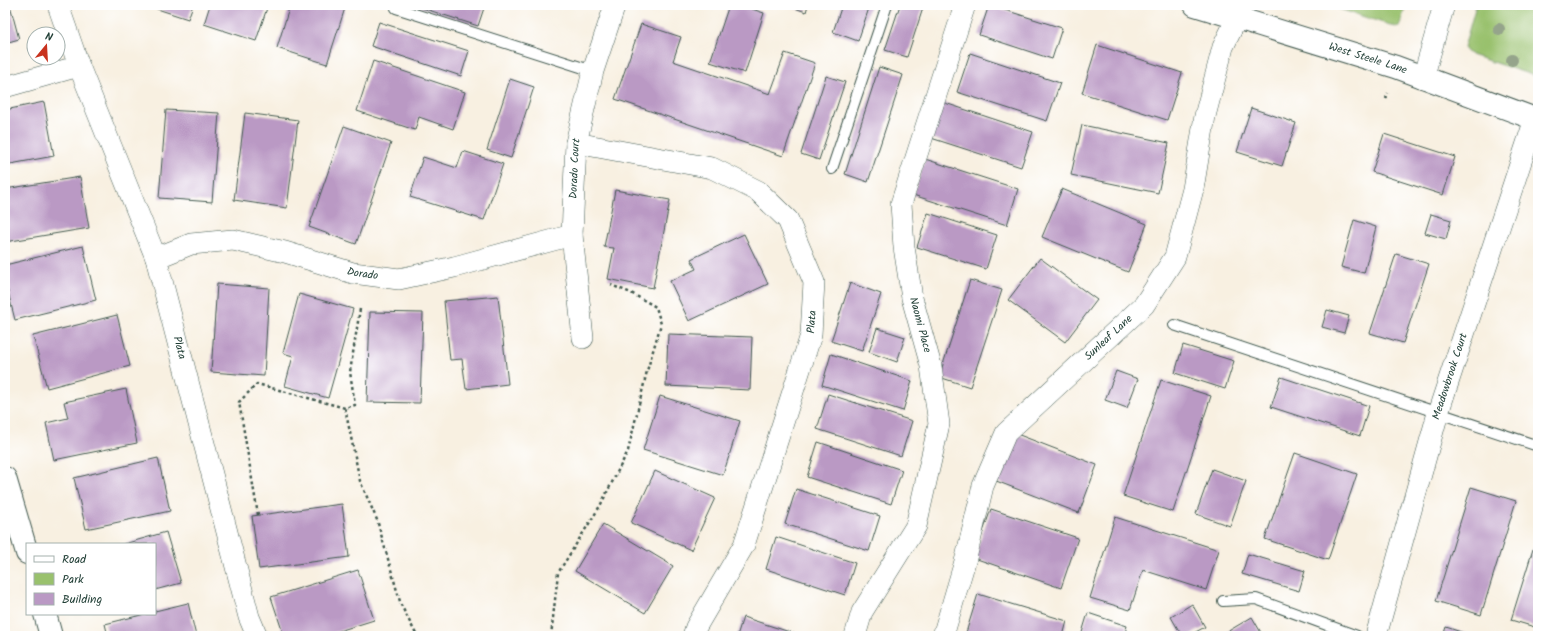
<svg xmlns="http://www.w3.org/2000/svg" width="1543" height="641" viewBox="0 0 1543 641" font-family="Kalam,sans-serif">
<rect width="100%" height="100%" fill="#fff"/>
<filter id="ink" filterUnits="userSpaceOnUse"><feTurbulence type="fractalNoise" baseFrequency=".025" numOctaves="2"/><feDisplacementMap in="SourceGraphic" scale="8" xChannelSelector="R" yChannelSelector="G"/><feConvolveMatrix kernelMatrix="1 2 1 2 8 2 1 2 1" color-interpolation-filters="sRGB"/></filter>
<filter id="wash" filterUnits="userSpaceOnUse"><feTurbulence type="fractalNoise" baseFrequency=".012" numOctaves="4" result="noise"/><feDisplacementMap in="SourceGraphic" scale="16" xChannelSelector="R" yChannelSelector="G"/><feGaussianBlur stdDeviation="0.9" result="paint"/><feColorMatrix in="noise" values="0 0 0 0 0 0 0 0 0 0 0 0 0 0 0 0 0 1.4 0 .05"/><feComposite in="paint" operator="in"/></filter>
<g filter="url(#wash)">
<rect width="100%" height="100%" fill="#f8f0e1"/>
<path fill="#99c16d" stroke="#5c7f50" d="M1327 5H1406L1399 28Z
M1476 5H1538V77L1471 55 1464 47Z"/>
<g id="blocks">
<path fill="#ba99c4" d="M5 5H10L19 39 5 43Z
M145 5H193L188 19Z
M210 5H268L256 41 204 24Z
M290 5H346L327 64 277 48Z
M413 5H485L478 26Z
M729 5H740L764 13 745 73 710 62Z
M786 5H808L806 12Z
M842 5H870L858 41 833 32Z
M900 5H924L907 57 885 50Z
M989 5 1062 28 1052 59 979 35Z
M379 22 469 51 461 76 371 46Z
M641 24 681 37 673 61 770 94 785 53 815 63 783 156 615 99Z
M1097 45 1182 73 1167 120 1082 93Z
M970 53 1060 83 1047 121 957 92Z
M373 61 465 92 453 129 419 117 415 130 357 111Z
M879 67 903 75 868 182 845 174Z
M826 76 845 82 819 160 801 154Z
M510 79 534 87 511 158 487 150Z
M44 102 54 156 5 165V110Z
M942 102 1033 132 1021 167 931 138Z
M1251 108 1296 123 1282 166 1237 152Z
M166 110 219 113 212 202 159 198Z
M245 113 298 120 287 208 234 200Z
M1082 125 1169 143 1158 193 1071 175Z
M344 126 391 143 356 244 309 227Z
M1384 134 1455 157 1443 195 1372 172Z
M463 151 503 164 484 220 410 197 423 157 457 168Z
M925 159 1018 189 1007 225 913 195Z
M80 177 89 228 5 242V189Z
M1062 189 1147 224 1128 272 1042 237Z
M615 190 670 200 653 288 608 279 614 248 604 247Z
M928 213 997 235 986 269 917 247Z
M1431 214 1451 220 1446 239 1425 233Z
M1354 220 1376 227 1364 273 1341 267Z
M744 234 768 284 689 321 670 281 696 269 691 259Z
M83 246 96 300 15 320 5 280V265Z
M1396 254 1429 264 1403 343 1370 333Z
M1040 258 1097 300 1065 342 1008 300Z
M970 280 1002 290 970 387 939 377Z
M850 283 881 294 862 351 831 341Z
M217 284 269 288 264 376 211 372Z
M299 294 353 309 328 398 285 386 293 356 283 353Z
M498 296 508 384 466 389 462 359 450 360 444 301Z
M1327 310 1349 316 1344 333 1322 327Z
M370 312 423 313 420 403 367 402Z
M117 315 130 366 47 388 33 336Z
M877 328 905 337 897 362 869 352Z
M668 334 752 337 750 390 666 386Z
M1183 345 1234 361 1225 389 1175 373Z
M831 354 912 381 903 411 822 385Z
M1116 371 1138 379 1127 408 1105 400Z
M1281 377 1369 406 1360 436 1271 407Z
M1161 380 1211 396 1173 512 1123 496Z
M126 389 137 443 54 460 46 423 68 418 64 402Z
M828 394 912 421 901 456 817 429Z
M660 396 740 421 723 475 643 450Z
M1009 431 1097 465 1079 513 991 479Z
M818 442 902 470 891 504 807 477Z
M1295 453 1357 474 1328 560 1265 539Z
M158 458 170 511 86 529 74 478Z
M1212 469 1246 481 1230 526 1196 514Z
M655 471 715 498 691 550 631 523Z
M1471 487 1516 501 1481 615 1436 601Z
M796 489 880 516 869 551 785 524Z
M342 504 349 557 259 569 252 516Z
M991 509 1078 538 1061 588 974 558Z
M1115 517 1219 550 1206 590 1143 570 1130 610 1090 598Z
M603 524 673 566 645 613 575 571Z
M166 532 181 583 155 590V544H124Z
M1538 533V628L1511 620Z
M776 537 855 563 845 595 766 569Z
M1248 554 1305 571 1299 591 1242 574Z
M358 570 374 620 323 636H284L271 597Z
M978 594 1067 621 1063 636H965Z
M188 603 196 636H108L105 624 145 614H155V611Z
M1192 604 1205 627 1188 636H1182L1171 617Z
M1088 613 1127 626 1124 636H1081Z
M743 617 796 634V636H737Z
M1252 617 1263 636H1220Z
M1446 627 1473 636H1443Z"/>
</g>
</g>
<g filter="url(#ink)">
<use href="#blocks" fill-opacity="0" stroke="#40584e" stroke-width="1"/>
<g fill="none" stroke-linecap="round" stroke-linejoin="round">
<defs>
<path id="lane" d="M396 8 593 71
M832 169 887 5
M1174 325 1538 446
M1223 601 1256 599 1357 636"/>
<g id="street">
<path id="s1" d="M58 5 79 66 156 258 249 617 257 636"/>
<path d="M1423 78 1444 5"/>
<path d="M5 87 79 66"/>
<path d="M576 143 712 168 758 191 788 220 814 282 811 335 744 545 696 627 693 636"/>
<path id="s2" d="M156 258 191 244 233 240 285 252 353 273 399 279 454 267 572 235"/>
<path id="s3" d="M583 338 572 235 576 143 593 71 615 5"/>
<path d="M855 636 862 612 916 526 939 424 931 366 912 298 904 247 901 204 965 5"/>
<path id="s4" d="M943 636 966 558 983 486 1006 433 1144 305 1175 257 1193 189 1205 116 1223 47 1237 18"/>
<path id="s5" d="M1376 636 1438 413 1535 119"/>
</g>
<g id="secondary">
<path id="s6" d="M1195 5 1396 67 1538 120"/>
<path d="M5 478 27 553"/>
<path d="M45 614 51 636"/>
</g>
</defs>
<use href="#lane" stroke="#40584e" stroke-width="12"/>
<use href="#street" stroke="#40584e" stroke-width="22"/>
<use href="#secondary" stroke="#40584e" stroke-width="24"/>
<path stroke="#40584e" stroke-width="2.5" stroke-dasharray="3 3" stroke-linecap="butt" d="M1386 99 1388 93
M360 309 350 372 355 405 345 408 360 481 377 520 401 605 417 636
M258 515 239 402 257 384 345 408
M551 636 558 573 600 506 628 451 647 371 661 324 656 307 631 293 611 285"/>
<use href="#lane" stroke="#fff" stroke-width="10"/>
<use href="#street" stroke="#fff" stroke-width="21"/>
<use href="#secondary" stroke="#fff" stroke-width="22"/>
</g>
<g fill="#95a48b">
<circle cx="1499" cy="29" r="6"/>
<circle cx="1512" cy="60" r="6"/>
</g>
</g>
<g text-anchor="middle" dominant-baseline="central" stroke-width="3" stroke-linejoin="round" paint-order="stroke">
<g font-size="11" fill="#1f3d34" stroke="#fff">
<text stroke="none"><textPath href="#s6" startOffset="181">West Steele Lane</textPath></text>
<text stroke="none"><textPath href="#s3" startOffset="170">Dorado Court</textPath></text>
<text stroke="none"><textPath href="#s2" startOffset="214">Dorado</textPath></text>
<text transform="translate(812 322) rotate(-86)">Plata</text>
<text transform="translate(920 325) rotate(75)">Naomi Place</text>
<text stroke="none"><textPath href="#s4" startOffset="353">Sunleaf Lane</textPath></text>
<text stroke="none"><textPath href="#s1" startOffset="364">Plata</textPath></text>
<text stroke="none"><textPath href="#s5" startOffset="270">Meadowbrook Court</textPath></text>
</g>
</g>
<rect width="1543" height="641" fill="none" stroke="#fff" stroke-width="20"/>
<rect x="26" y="543" width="130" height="72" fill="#ffffff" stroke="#a5b1ae"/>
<rect x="34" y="556" width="20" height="6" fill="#ffffff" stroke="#a5b1ae"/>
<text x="62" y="563" font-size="12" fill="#1f3d34">Road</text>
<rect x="34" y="573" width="20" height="12" fill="#99c16d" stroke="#a5b1ae"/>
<text x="62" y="583" font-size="12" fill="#1f3d34">Park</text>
<rect x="34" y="593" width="20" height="12" fill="#ba99c4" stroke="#a5b1ae"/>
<text x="62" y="603" font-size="12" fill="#1f3d34">Building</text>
<g transform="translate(46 46) rotate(18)"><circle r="19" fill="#ffffff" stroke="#a5b1ae"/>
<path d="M0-3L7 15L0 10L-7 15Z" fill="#c8321e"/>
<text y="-6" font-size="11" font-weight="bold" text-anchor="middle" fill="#1f3d34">N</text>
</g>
</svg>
